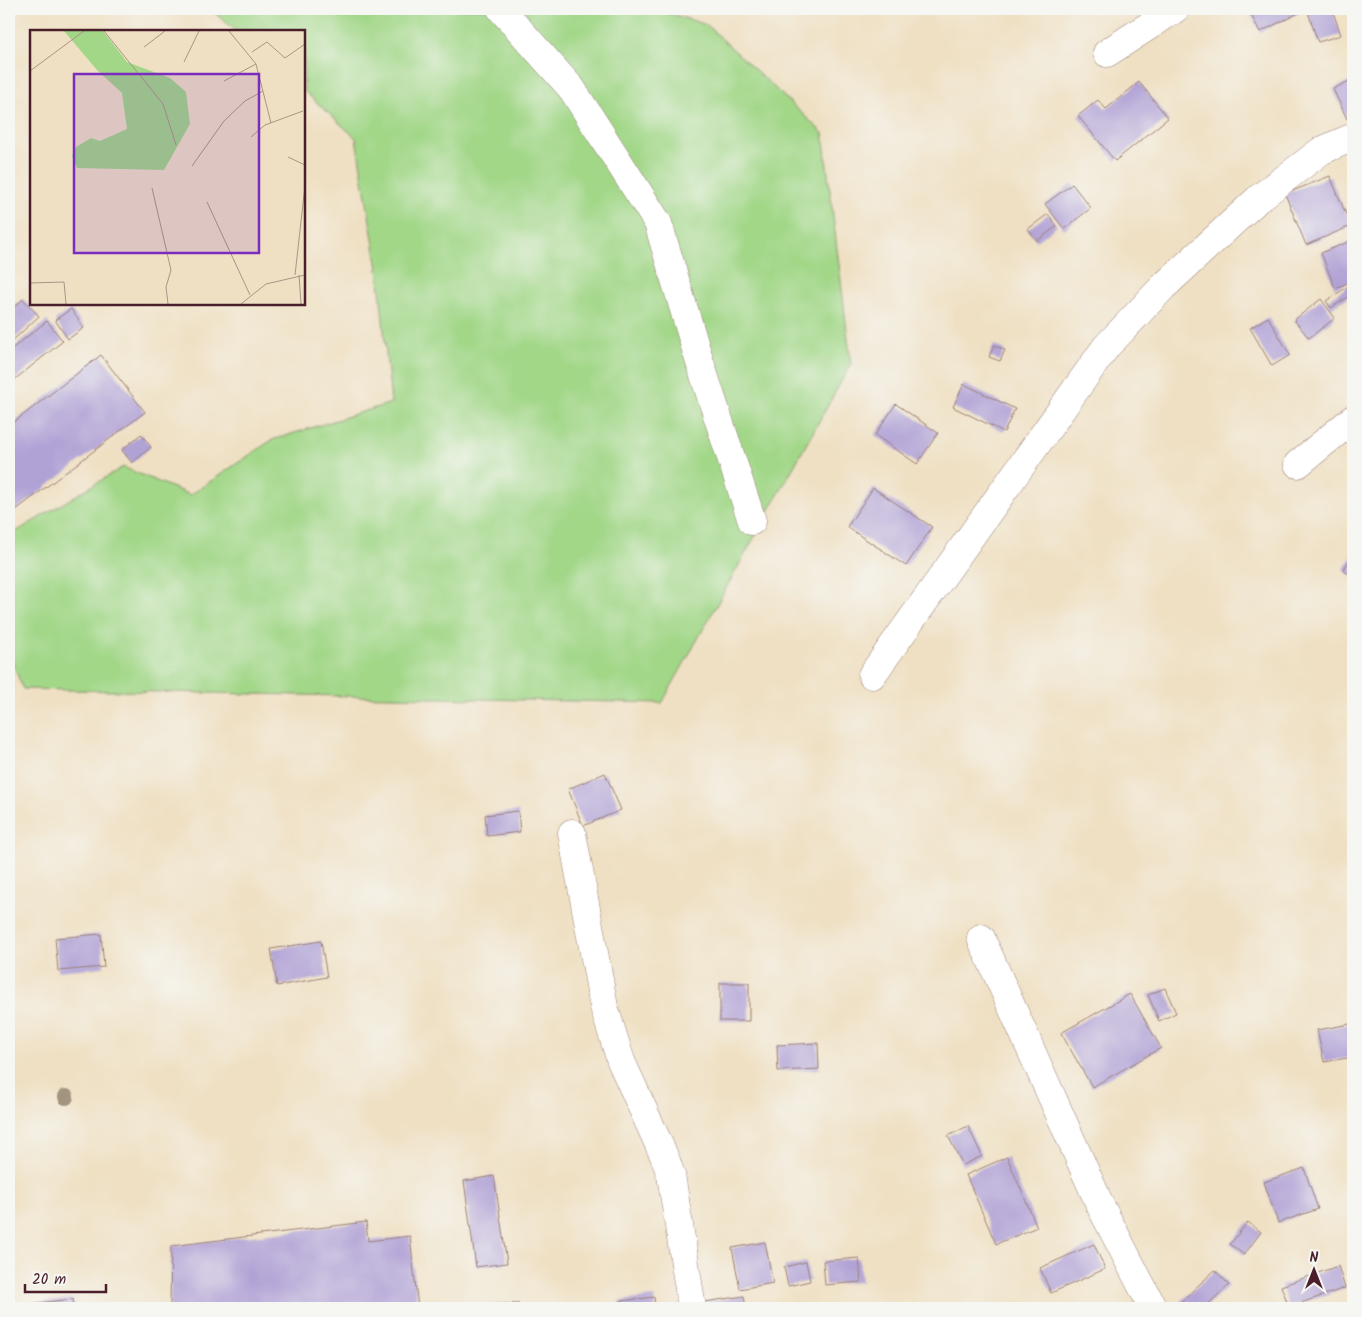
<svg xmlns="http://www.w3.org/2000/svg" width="1362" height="1317" viewBox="0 0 1362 1317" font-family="Kalam,sans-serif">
<rect width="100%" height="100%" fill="#f6f6f2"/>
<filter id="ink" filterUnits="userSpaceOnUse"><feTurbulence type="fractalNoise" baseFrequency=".02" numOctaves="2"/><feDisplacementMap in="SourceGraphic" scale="10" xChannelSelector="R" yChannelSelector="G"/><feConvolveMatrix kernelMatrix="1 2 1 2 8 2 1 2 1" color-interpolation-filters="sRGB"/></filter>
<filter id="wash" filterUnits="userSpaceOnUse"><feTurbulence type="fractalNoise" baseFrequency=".0096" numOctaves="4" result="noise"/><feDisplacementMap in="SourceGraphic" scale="20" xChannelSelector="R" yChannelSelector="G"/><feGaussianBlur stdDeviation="1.12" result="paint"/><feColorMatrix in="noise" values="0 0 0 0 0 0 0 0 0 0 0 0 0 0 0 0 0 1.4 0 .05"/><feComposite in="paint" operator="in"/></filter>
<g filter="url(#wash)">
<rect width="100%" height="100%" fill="#efe0c3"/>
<path fill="#a2d788" stroke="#767b5a" d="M210 9H655L707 25 823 133 851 364 662 703 23 689 9 654V547L14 533 123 467 190 495 272 440 391 403 378 269 356 138 304 91V31H236Z"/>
<g id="blocks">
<path fill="#b1a2d5" d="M1248 9H1332L1341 35 1318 42 1307 9 1260 32Z
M1353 79V117L1347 119 1333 89Z
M1139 82 1168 118 1115 161 1078 116 1098 100 1106 109Z
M1330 176 1351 226 1306 245 1285 194Z
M1072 184 1091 208 1064 229 1045 204Z
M1048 214 1057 226 1037 241 1028 229Z
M1353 240V281L1335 288 1321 253Z
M1350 285 1353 290V294L1331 308 1326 301Z
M23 299 39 316 9 344V312Z
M1321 299 1335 318 1309 338 1294 320Z
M71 309 84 328 68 339 55 320Z
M1268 317 1290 355 1272 366 1250 328Z
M47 321 63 341 9 384V351Z
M994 345 1005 350 1000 361 989 357Z
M101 355 145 412 12 513 9 509V426Z
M964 384 1015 409 1004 432 953 407Z
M896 404 938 433 917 464 875 435Z
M141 434 151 447 132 463 122 450Z
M873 488 932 527 906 566 847 527Z
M1353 555V577L1343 570Z
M605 773 621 810 583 826 568 789Z
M518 811 520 832 487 836 485 815Z
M101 934 104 967 58 971 55 938Z
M321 941 327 977 277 986 271 949Z
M720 983H749V1021H720Z
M1165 988 1176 1013 1159 1021 1148 995Z
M1130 994 1161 1048 1092 1087 1061 1033Z
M1350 1024 1353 1041V1057L1324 1062 1317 1030Z
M818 1043 819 1069 778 1071 777 1045Z
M968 1126 982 1156 963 1165 948 1136Z
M1007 1157 1037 1227 996 1244 966 1175Z
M1304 1168 1318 1209 1278 1223 1264 1182Z
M494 1176 507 1263 476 1267 464 1181Z
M366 1222 368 1241 410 1236 418 1308H170L171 1246Z
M1248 1222 1261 1232 1244 1255 1230 1244Z
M765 1242 773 1283 740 1289 732 1248Z
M1094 1244 1105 1269 1051 1293 1040 1268Z
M859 1258 861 1282 825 1285 823 1261Z
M806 1262 810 1281 788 1286 784 1267Z
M1338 1266 1345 1288 1289 1307 1281 1286Z
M1215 1270 1229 1285 1204 1308H1174Z
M744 1296 746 1308H698V1303Z
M654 1297 655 1308H620V1301Z
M73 1299 74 1308H9V1306Z
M518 1303 519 1308H457V1307Z"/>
</g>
</g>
<g filter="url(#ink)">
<use href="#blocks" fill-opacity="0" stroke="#9c8077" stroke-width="1"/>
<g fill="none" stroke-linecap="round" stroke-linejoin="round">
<defs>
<path id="minor" d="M501 9 572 89 658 223 701 366 752 521
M1107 53 1175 9
M1298 464 1353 419
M872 675 1106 347 1163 287 1258 199 1321 151 1353 137
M572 833 604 1007 621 1061 665 1158 671 1175 692 1308
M981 938 1101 1207 1153 1308"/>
</defs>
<use href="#minor" stroke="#9c8077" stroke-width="29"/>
<use href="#minor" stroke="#fff" stroke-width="28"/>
</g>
<circle fill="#a3947f" cx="66" cy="1097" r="8"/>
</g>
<g transform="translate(30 30)">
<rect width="275" height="275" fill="#efe0c3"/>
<path d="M34 1H73L97 32 140 48 156 62 160 94 134 140 47 138 42 126 46 117 61 108 70 111 97 99 92 63 67 40Z" fill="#a2d788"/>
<path fill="none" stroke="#ad9386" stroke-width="1" d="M74 1 133 74 146 115M199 1 226 34 241 93M114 17 135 1M222 22 237 12 255 28 275 14M154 32 169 1M0 41 54 1M194 51 226 34M221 107 235 95 273 81M258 127 275 135M162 136 194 91 215 71 233 61M122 158 141 240 136 257 138 274M177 172 220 265M265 245 275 156M269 245 271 274M0 253 34 252 36 274M211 274 236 254 275 245"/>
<path fill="#7b2cbf" fill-opacity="0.15" stroke="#7b2cbf" stroke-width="2.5" d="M44 44H229V223H44Z"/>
<rect width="275" height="275" fill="none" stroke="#4a1f2b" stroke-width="2.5"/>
</g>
<rect width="1362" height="1317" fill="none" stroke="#f6f6f2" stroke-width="30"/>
<g transform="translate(1314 1270)" stroke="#f6f6f2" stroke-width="4" paint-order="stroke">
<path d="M0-4L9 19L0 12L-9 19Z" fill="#4a1f2b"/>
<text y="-8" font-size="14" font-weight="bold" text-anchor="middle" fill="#4a1f2b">N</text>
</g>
<path d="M25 1284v8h81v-8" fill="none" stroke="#4a1f2b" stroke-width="2.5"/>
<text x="32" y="1284" font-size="15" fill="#4a1f2b" stroke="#f6f6f2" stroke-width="4" paint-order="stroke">20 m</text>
</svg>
